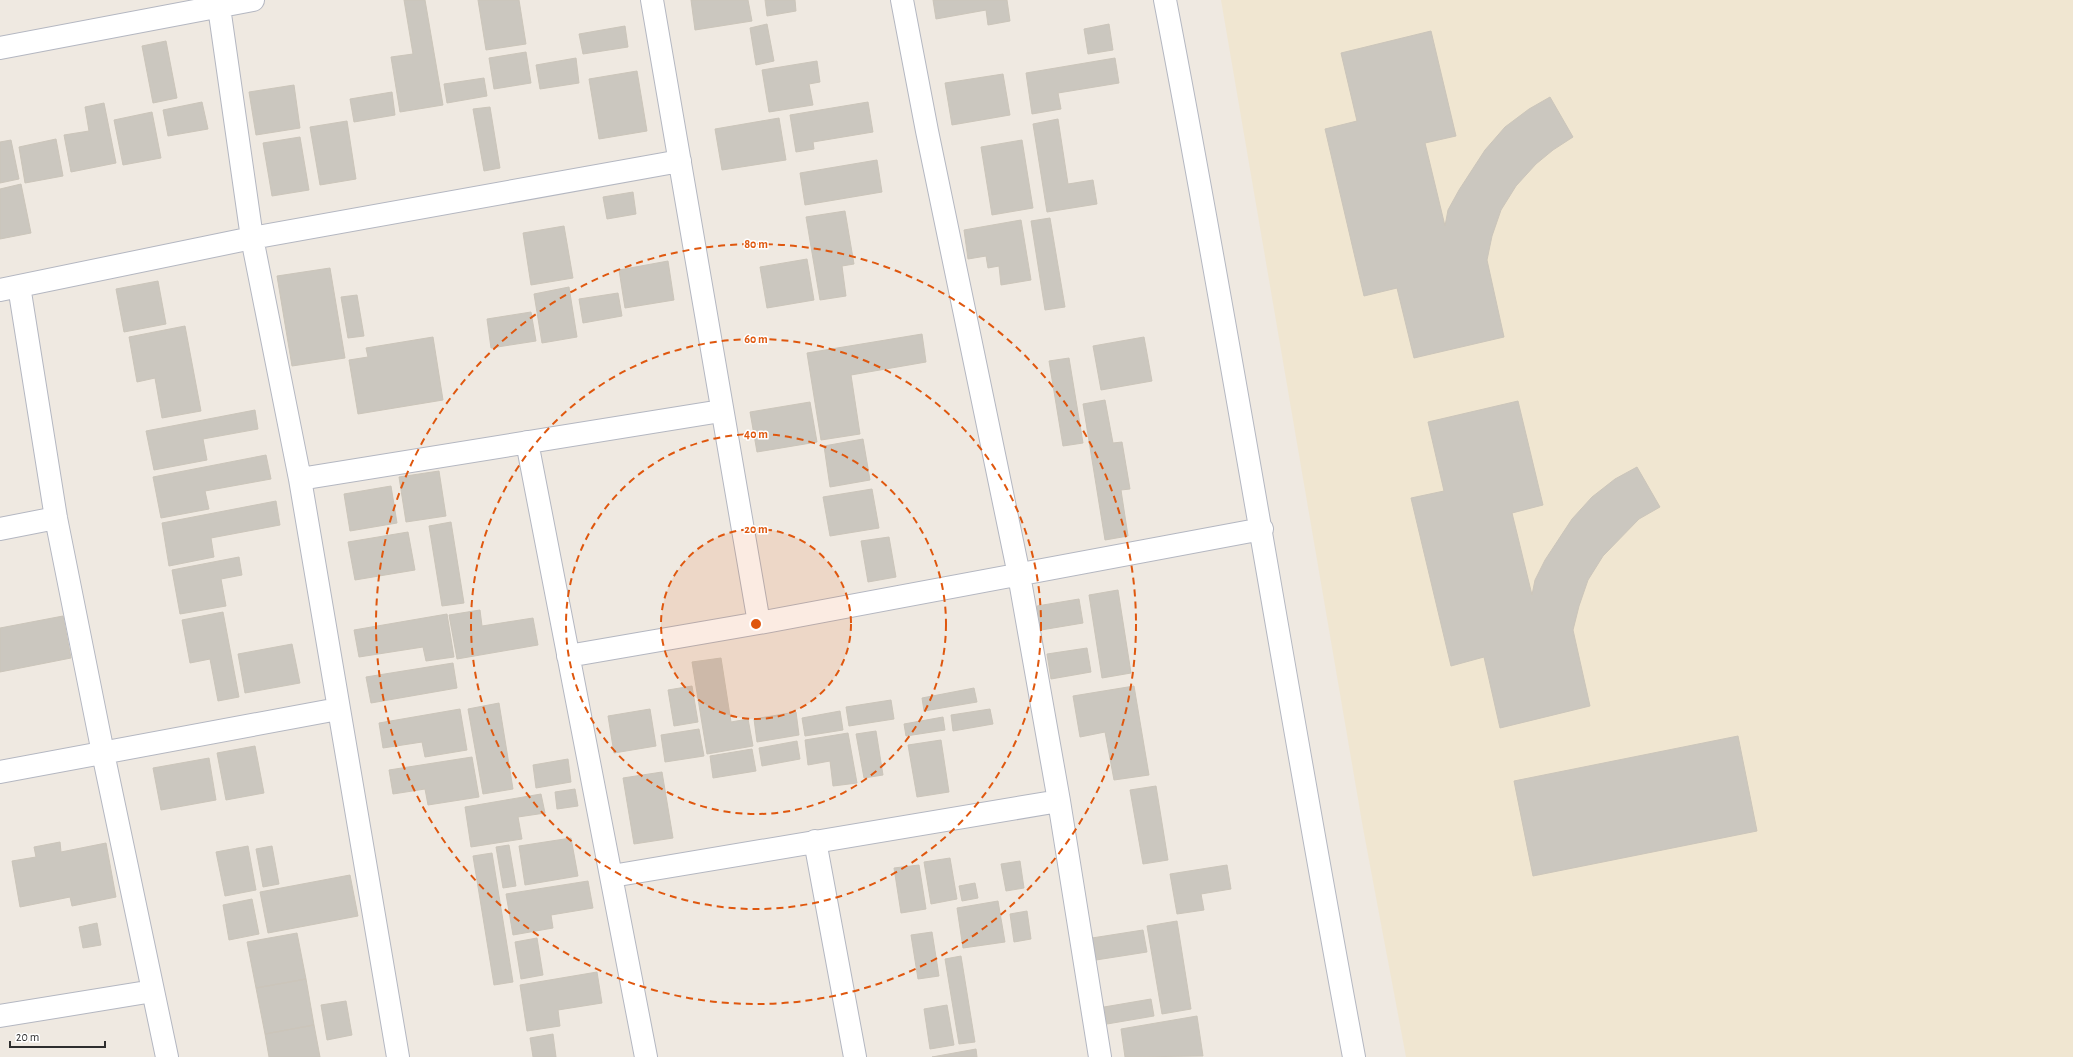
<svg xmlns="http://www.w3.org/2000/svg" width="2073" height="1057" viewBox="0 0 2073 1057" font-family="'Alegreya Sans',sans-serif">
<rect width="100%" height="100%" fill="#efe9e1"/>
<path fill="#f0e6d1" d="M1221 0H2073V1057H1406L1363 828Z"/>
<path fill="#cbc7bf" stroke="#cbc5ba" d="M404 0H425L443 105 400 112 391 57 413 54Z
M478 0H519L526 44 486 50Z
M691 0H748L752 21 695 30Z
M765 0H795L796 11 767 16Z
M933 0H1007L1010 21 988 25 986 10 936 19Z
M767 24 774 61 756 65 750 28Z
M1109 24 1113 50 1088 54 1084 29Z
M625 26 628 47 583 54 579 34Z
M1431 31 1456 136 1425 143 1445 226 1448 210 1459 190 1485 150 1505 127 1529 109 1550 97 1573 137 1553 150 1536 164 1516 186 1501 210 1492 236 1487 260 1504 337 1414 358 1397 288 1364 296 1325 129 1357 121 1341 53Z
M166 41 177 98 153 103 142 46Z
M526 52 531 83 494 89 489 58Z
M576 58 579 83 540 89 536 65Z
M1115 58 1119 83 1058 93 1061 109 1032 114 1026 73Z
M817 61 820 82 809 84 813 105 769 112 762 70Z
M637 71 647 131 599 139 589 79Z
M1003 74 1010 115 952 125 945 83Z
M484 78 487 96 447 103 444 84Z
M294 85 300 128 256 135 249 92Z
M392 92 395 115 354 122 350 99Z
M202 102 208 129 168 136 163 110Z
M868 102 873 132 813 142 814 149 796 152 790 115Z
M104 103 116 163 71 172 64 135 89 131 85 107Z
M490 107 500 168 484 171 473 109Z
M152 112 161 158 123 165 114 120Z
M779 118 786 160 722 170 715 129Z
M1058 119 1068 184 1093 180 1097 204 1047 212 1033 124Z
M347 121 356 179 320 185 310 127Z
M300 137 309 190 272 196 263 143Z
M56 139 63 176 25 183 19 147Z
M11 140 19 179 0 183V142Z
M1022 140 1033 208 992 215 981 147Z
M877 160 882 192 805 205 800 173Z
M21 184 31 233 0 239V189Z
M633 192 636 214 607 219 603 197Z
M845 211 854 264 842 266 846 296 820 300 806 217Z
M1050 218 1065 307 1045 310 1031 221Z
M1021 220 1031 280 1001 285 999 266 988 268 986 256 968 259 964 230Z
M564 226 573 278 531 285 523 233Z
M807 259 814 300 767 308 760 267Z
M668 261 674 300 625 308 619 270Z
M330 268 345 358 292 366 277 276Z
M158 281 166 324 124 332 116 289Z
M569 287 577 337 542 343 534 294Z
M618 293 622 316 583 323 579 299Z
M357 295 364 336 348 338 341 297Z
M531 312 536 341 491 348 487 319Z
M185 326 201 411 162 418 155 378 137 382 129 337Z
M922 334 926 362 851 375 860 434 821 440 807 353Z
M433 337 443 400 358 414 349 360 368 357 366 348Z
M1144 337 1152 381 1101 390 1093 346Z
M1069 358 1083 443 1063 446 1049 361Z
M1105 400 1113 443 1122 442 1130 489 1121 490 1128 536 1105 540 1083 404Z
M1518 401 1543 505 1512 513 1532 595 1535 580 1545 560 1572 519 1592 497 1615 479 1637 467 1660 507 1639 519 1603 556 1588 580 1579 606 1573 630 1590 706 1500 728 1484 657 1451 666 1411 498 1444 491 1428 422Z
M810 402 817 442 757 452 750 412Z
M255 410 258 429 203 439 207 460 154 470 146 431Z
M863 439 870 480 830 487 824 446Z
M266 455 271 479 205 491 209 509 161 518 153 477Z
M439 471 446 516 406 522 399 477Z
M391 486 397 523 350 531 344 494Z
M872 489 879 528 830 536 823 497Z
M276 501 280 525 211 538 214 557 169 566 162 523Z
M451 522 464 603 442 606 429 526Z
M408 532 415 570 355 580 348 542Z
M889 537 896 577 868 582 861 541Z
M239 557 242 575 221 579 226 606 180 614 172 570Z
M1118 590 1131 673 1102 678 1089 595Z
M1079 599 1083 623 1041 630 1037 606Z
M480 610 482 626 533 618 538 645 457 659 449 615Z
M223 612 239 697 218 701 210 659 190 663 182 620Z
M447 614 454 657 426 661 423 647 359 657 354 630Z
M63 616 71 658 0 672V628Z
M292 644 300 683 245 693 238 654Z
M1087 648 1091 672 1051 679 1047 654Z
M721 658 731 722 748 719 753 746 707 754 692 662Z
M453 663 457 688 371 703 366 677Z
M692 686 698 722 674 726 668 690Z
M1134 686 1149 775 1114 780 1105 732 1080 737 1073 696Z
M974 688 977 702 924 711 922 698Z
M891 700 894 719 849 726 846 707Z
M499 703 513 789 483 794 468 709Z
M460 709 467 750 425 757 422 742 383 748 379 723Z
M650 709 656 746 614 753 608 716Z
M990 709 993 724 953 731 951 715Z
M840 711 843 730 805 736 802 718Z
M796 712 799 735 757 742 754 719Z
M943 717 945 730 906 736 904 724Z
M699 729 704 756 665 762 661 735Z
M876 731 883 775 864 778 856 734Z
M848 733 857 783 833 786 830 761 808 765 805 740Z
M1738 736 1757 831 1533 876 1514 781Z
M941 740 949 792 917 797 908 745Z
M797 741 800 759 762 766 759 748Z
M255 746 264 793 226 800 217 753Z
M752 749 756 771 713 778 710 756Z
M472 757 479 797 428 805 425 789 393 794 389 770Z
M209 758 216 800 161 810 153 768Z
M568 759 571 782 536 788 533 765Z
M662 772 673 838 634 844 623 778Z
M1156 786 1168 860 1143 864 1130 790Z
M575 789 578 806 557 809 555 792Z
M541 794 545 813 518 817 522 839 471 847 465 807Z
M571 838 578 876 525 885 519 846Z
M60 842 61 852 106 843 116 897 72 906 70 897 20 907 12 861 36 857 34 847Z
M509 845 516 886 503 888 496 847Z
M248 846 256 890 225 896 216 852Z
M272 846 279 884 263 887 256 849Z
M492 853 513 982 494 985 473 856Z
M950 858 957 899 931 904 924 862Z
M1020 861 1024 888 1006 891 1001 864Z
M919 865 926 909 901 913 894 868Z
M1227 865 1231 889 1201 894 1204 910 1177 914 1170 874Z
M350 875 358 916 268 933 260 892Z
M588 881 593 908 551 915 553 928 513 935 506 894Z
M975 883 978 898 962 901 959 886Z
M252 899 259 934 229 940 223 905Z
M998 901 1005 942 963 948 957 908Z
M1027 911 1031 939 1014 942 1010 914Z
M1177 921 1191 1009 1162 1014 1147 926Z
M97 923 101 945 83 948 79 927Z
M1143 930 1147 952 1096 960 1092 938Z
M932 932 939 976 918 979 911 935Z
M297 933 306 979 256 988 247 942Z
M537 938 543 975 521 979 515 942Z
M961 956 975 1042 959 1044 945 959Z
M597 972 602 1003 558 1010 560 1026 527 1031 520 985Z
M306 979 314 1025 265 1034 256 988Z
M1151 999 1154 1016 1107 1024 1104 1007Z
M346 1001 352 1035 327 1040 321 1005Z
M947 1005 954 1045 930 1049 924 1009Z
M1197 1016 1203 1056 1125 1057 1121 1029Z
M314 1025 320 1057H269L265 1034Z
M553 1034 556 1057H533L530 1038Z
M976 1049 977 1057H932Z"/>
<g fill="none" stroke-linecap="round" stroke-linejoin="round">
<defs>
<path id="minor" d="M652 0 759 623
M902 0 927 131 1019 575 1059 801 1100 1057
M1165 0C1233 352 1288 705 1354 1057
M219 7 252 238 300 479 398 1057
M0 48 253 0
M19 286 56 518 103 753 167 1057
M0 290 252 238 680 161
M527 442 646 1057
M300 479 721 411
M0 529 56 518
M568 656 759 623 1262 529
M0 772 338 709
M815 841 855 1057
M612 876 1059 801
M0 1016 153 991"/>
</defs>
<use href="#minor" stroke="#b4b7c1" stroke-width="24"/>
<use href="#minor" stroke="#fff" stroke-width="22"/>
</g>
<circle cx="756" cy="624" r="95" fill="#df570e" fill-opacity=".12"/>
<g fill="none" stroke="#df570e" stroke-width="2" stroke-dasharray="7 5">
<circle cx="756" cy="624" r="95"/>
<circle cx="756" cy="624" r="190"/>
<circle cx="756" cy="624" r="285"/>
<circle cx="756" cy="624" r="380"/>
</g>
<circle cx="756" cy="624" r="6" fill="#df570e" stroke="#fff" stroke-width="2"/>
<g font-size="12" text-anchor="middle" font-weight="bold" fill="#df570e" stroke="#fff" stroke-width="3" stroke-linejoin="round" paint-order="stroke">
<text x="756" y="248">80 m</text>
<text x="756" y="343">60 m</text>
<text x="756" y="438">40 m</text>
<text x="756" y="533">20 m</text>
</g>
<path d="M10 1041v6h95v-6" fill="none" stroke="#2e2e2e" stroke-width="2"/>
<text x="16" y="1041" font-size="12" fill="#2e2e2e" stroke="#ffffff" stroke-width="3" paint-order="stroke">20 m</text>
</svg>
